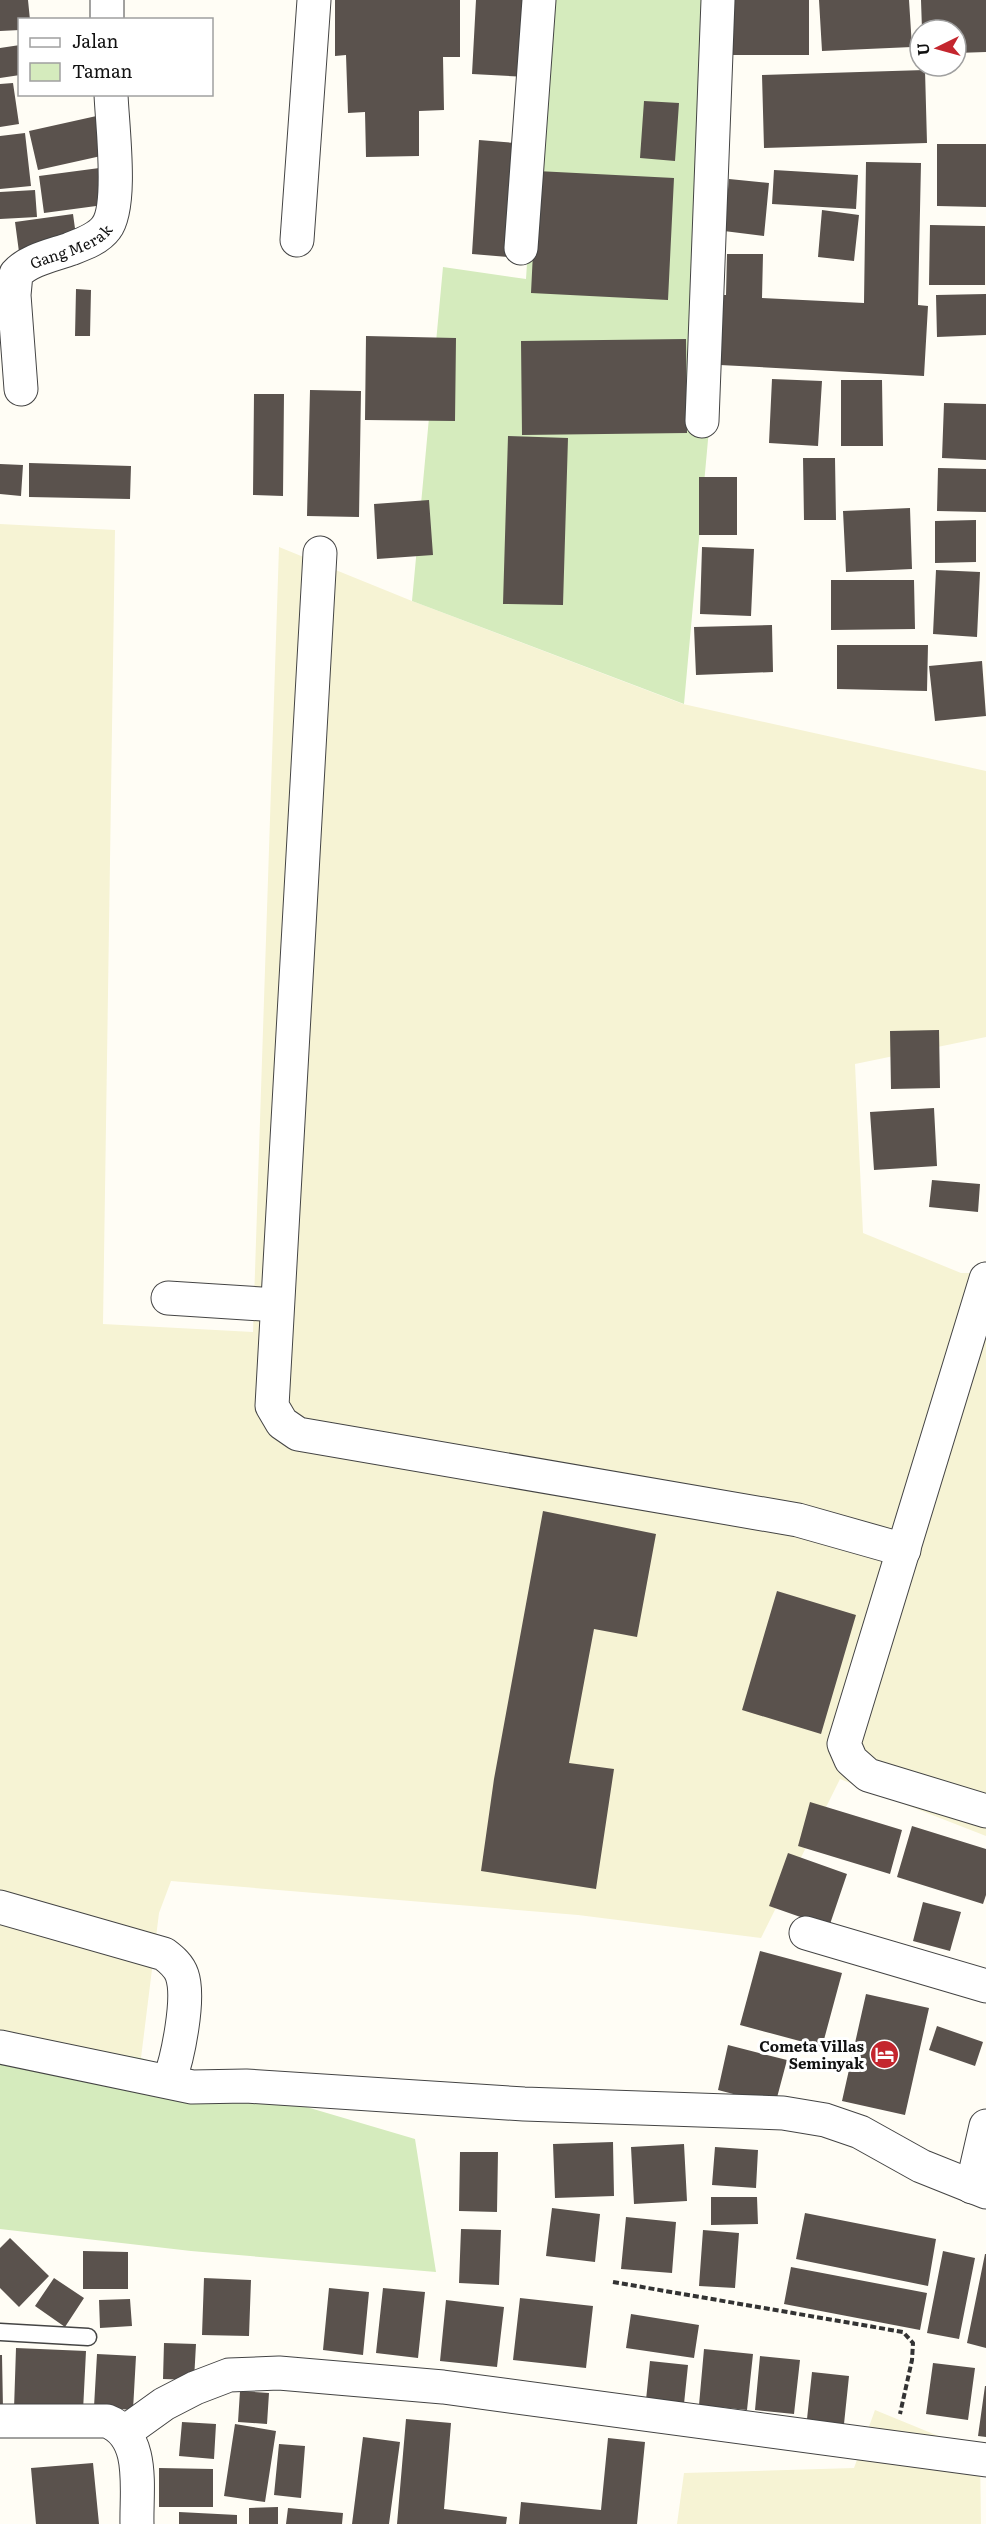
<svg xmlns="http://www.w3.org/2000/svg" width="986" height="2524" viewBox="0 0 986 2524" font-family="Literata,serif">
<rect width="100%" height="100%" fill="#fffdf5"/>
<path fill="#f6f3d4" d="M0 524 115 530 103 1324 253 1332 279 547 412 601 683 704 986 771V1037L855 1064 863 1233 961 1273H986V1836L840 1779 761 1938 578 1915 171 1881 159 1913 141 2058 0 2034Z
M875 2410 980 2453 981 2524H677L684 2473 854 2468Z"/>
<path fill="#d5ebbd" d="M544 0H714L712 396 684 704 412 601 443 267 526 279Z
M0 2034 141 2058 415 2139 436 2272 191 2251 0 2229Z"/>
<path fill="#5a524d" d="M0 0H28L30 20H20V30L0 31Z
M335 0H460V57H443L444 110 419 111V156L366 157 365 112 348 113 346 55 335 56Z
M476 0H531L527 77 472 74Z
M732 0H809V55H732Z
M819 0H909L912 47 822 51Z
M921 0H986V52L956 53V30H922Z
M20 45V75L0 78V48Z
M925 70 927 143 764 148 762 75Z
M13 83 19 124 0 127V84Z
M644 101 679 103 675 161 640 158Z
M101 115 110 154 38 170 29 131Z
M25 133 31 186 0 189V136Z
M479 140 515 143 508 257 472 254Z
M937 144H986V207L937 206Z
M866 162 921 163 918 305 928 306 924 376 720 365 723 295H726L727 254H763L762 298 864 303Z
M107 167 111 204 44 213 39 176Z
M774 170 858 175 856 209 772 204Z
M537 171 674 178 668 300 531 293Z
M729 179 769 183 764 236 724 231Z
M35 190 37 217 0 219V192Z
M822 210 859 215 854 261 818 257Z
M73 214 77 243 19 252 15 222Z
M930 225 985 226V285H929Z
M76 289 91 290 90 336H75Z
M986 294V335L937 337 936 295Z
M366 336 456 338 455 421 365 420Z
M686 339 687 433 522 435 521 341Z
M772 379 822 381 818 446 769 443Z
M841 380H882L883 446H841Z
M310 390 361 391 359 517 307 516Z
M254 394H284L283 496 253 495Z
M944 403 986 404V460L942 458Z
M508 436 568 438 563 605 503 604Z
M803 458H835L836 520H804Z
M29 463 131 466 130 499 29 497Z
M0 464 23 465 21 496 0 494Z
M938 468 986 469V512L937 511Z
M699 477H737V535H699Z
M429 500 433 555 377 559 374 504Z
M910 508 912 569 846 572 843 511Z
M976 520V562L935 563V521Z
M702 547 754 549 751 616 700 614Z
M936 570 980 572 977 637 933 634Z
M831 580H914L915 629 831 630Z
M772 625 773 672 696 675 694 627Z
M837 645H928L927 691 837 689Z
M982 661 986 716 935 721 929 666Z
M939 1030 940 1088 891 1089 890 1031Z
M934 1108 937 1166 874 1170 870 1112Z
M932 1180 980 1184 978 1212 929 1207Z
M543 1511 656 1534 637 1637 594 1629 569 1763 614 1769 596 1889 481 1871 494 1779Z
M777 1591 856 1615 821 1734 742 1710Z
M810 1802 902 1830 890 1874 798 1846Z
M912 1826 986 1849V1895L983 1904 897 1877Z
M788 1853 847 1874 829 1927 769 1906Z
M923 1902 961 1912 950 1951 913 1941Z
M760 1951 842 1973 822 2047 740 2025Z
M866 1994 929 2008 905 2115 842 2101Z
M937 2026 983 2042 975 2066 929 2050Z
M728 2045 787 2060 775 2105 718 2090Z
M613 2142 614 2196 555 2198 553 2144Z
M684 2144 687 2201 634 2204 631 2147Z
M715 2147 758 2150 756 2188 712 2185Z
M460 2152H498L497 2212 459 2211Z
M711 2197H757L758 2224 711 2225Z
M552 2208 600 2214 595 2262 546 2256Z
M805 2213 936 2239 928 2286 796 2259Z
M626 2217 676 2222 672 2273 621 2269Z
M461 2229 501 2230 499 2285 459 2283Z
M703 2230 739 2233 735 2288 699 2286Z
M10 2238 49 2276 19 2307 0 2288V2248Z
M83 2251 128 2252V2289H83Z
M943 2251 975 2258 959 2339 927 2333Z
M985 2254H986V2348L967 2343Z
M791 2267 927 2293 920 2330 784 2304Z
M54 2278 84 2298 65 2327 35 2306Z
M204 2278 251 2280 249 2336 202 2335Z
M329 2288 369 2292 363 2355 323 2350Z
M383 2288 425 2292 418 2358 376 2353Z
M520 2298 593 2306 586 2368 513 2360Z
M130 2299 132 2326 100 2328 99 2300Z
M446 2300 504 2307 497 2367 440 2361Z
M631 2314 699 2325 694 2358 626 2348Z
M164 2343 196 2344 194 2380 163 2379Z
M16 2348 86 2351 83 2411 14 2409Z
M704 2349 753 2354 747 2410 699 2405Z
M97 2354 136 2356 133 2410 94 2407Z
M0 2355H2L3 2409H0Z
M760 2356 800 2360 794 2414 755 2410Z
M650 2361 688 2365 684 2404 646 2400Z
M933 2363 975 2368 968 2420 926 2414Z
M812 2372 849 2376 844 2424 807 2419Z
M985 2386H986V2437L978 2436Z
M240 2391 269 2393 267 2424 238 2422Z
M406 2419 451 2423 444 2509 507 2517 506 2524H397Z
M182 2422 216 2424 214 2459 179 2456Z
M235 2424 276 2431 265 2502 224 2496Z
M363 2437 400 2442 389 2524H352Z
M608 2438 645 2442 637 2524H519L521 2502 601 2510Z
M279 2444 305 2446 301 2498 274 2495Z
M93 2463 99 2524H36L31 2468Z
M159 2468 213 2469V2507H159Z
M278 2507V2524H249V2508Z
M288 2508 343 2513 342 2524H286Z
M179 2512 237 2515V2524H179Z"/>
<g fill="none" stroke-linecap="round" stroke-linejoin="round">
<defs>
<path id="service" d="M0 2332 88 2337"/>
<g id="minor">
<path d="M107 0V20"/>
<path d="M297 240 314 0"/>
<path d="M521 248 539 0"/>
<path id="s1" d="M21 389 14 295 16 274C28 260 53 255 70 249 83 244 98 239 106 228 123 206 112 124 111 94"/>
<path d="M702 421 718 0"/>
<path d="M320 553 272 1406 282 1423 298 1434 798 1520 904 1550"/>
<path d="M986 1279 844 1744 851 1760 868 1775 986 1811"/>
<path d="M168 1298 277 1305"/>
<path d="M0 1907 164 1954C172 1960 179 1966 182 1975 190 1998 178 2058 169 2081"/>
<path d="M806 1933 986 1986"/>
<path d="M0 2047 192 2087 246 2086 524 2104 783 2113 825 2120 860 2132 921 2166 986 2192"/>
<path d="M972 2187 986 2126"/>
<path d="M0 2421H107C146 2436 136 2490 137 2524"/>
<path d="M125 2432 164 2404 195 2388 229 2375 279 2373 443 2387 986 2460"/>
</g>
</defs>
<use href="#service" stroke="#444" stroke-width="19"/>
<use href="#minor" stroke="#444" stroke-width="35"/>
<path stroke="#333" stroke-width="4" stroke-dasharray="6 3" stroke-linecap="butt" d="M613 2282 903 2332 913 2343 912 2360 900 2414"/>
<use href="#service" stroke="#fff" stroke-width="16"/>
<use href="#minor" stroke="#fff" stroke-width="33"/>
</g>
<defs>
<symbol id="hotel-disc" viewBox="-11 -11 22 22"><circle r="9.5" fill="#c4262e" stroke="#fff"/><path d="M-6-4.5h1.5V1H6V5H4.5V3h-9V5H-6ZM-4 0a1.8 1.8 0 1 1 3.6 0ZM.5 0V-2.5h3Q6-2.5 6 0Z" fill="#fff"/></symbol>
</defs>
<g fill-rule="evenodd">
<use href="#hotel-disc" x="868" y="2038" width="33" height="33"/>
</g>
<g text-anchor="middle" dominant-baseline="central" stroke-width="6" stroke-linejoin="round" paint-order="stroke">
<g font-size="15" fill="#111" stroke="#fff">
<text stroke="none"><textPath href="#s1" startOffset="177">Gang Merak</textPath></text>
</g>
<g font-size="15" font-weight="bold" fill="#111" stroke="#fff" text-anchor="end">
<text x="864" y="2045">Cometa Villas<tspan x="864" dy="17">Seminyak</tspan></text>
</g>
</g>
<rect x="18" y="18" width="195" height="78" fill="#ffffff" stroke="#a0a0a0" stroke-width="1.5"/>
<rect x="30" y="38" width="30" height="9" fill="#ffffff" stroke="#a0a0a0" stroke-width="1.5"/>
<text x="72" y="48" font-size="18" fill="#111111">Jalan</text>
<rect x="30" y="63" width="30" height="18" fill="#d5ebbd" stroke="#a0a0a0" stroke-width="1.5"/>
<text x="72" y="78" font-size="18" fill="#111111">Taman</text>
<g transform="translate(938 48) rotate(265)"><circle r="28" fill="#ffffff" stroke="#a0a0a0" stroke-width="1.5"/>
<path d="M0-4.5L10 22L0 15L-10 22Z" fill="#c4262e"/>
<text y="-9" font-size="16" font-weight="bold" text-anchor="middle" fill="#111111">U</text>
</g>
</svg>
